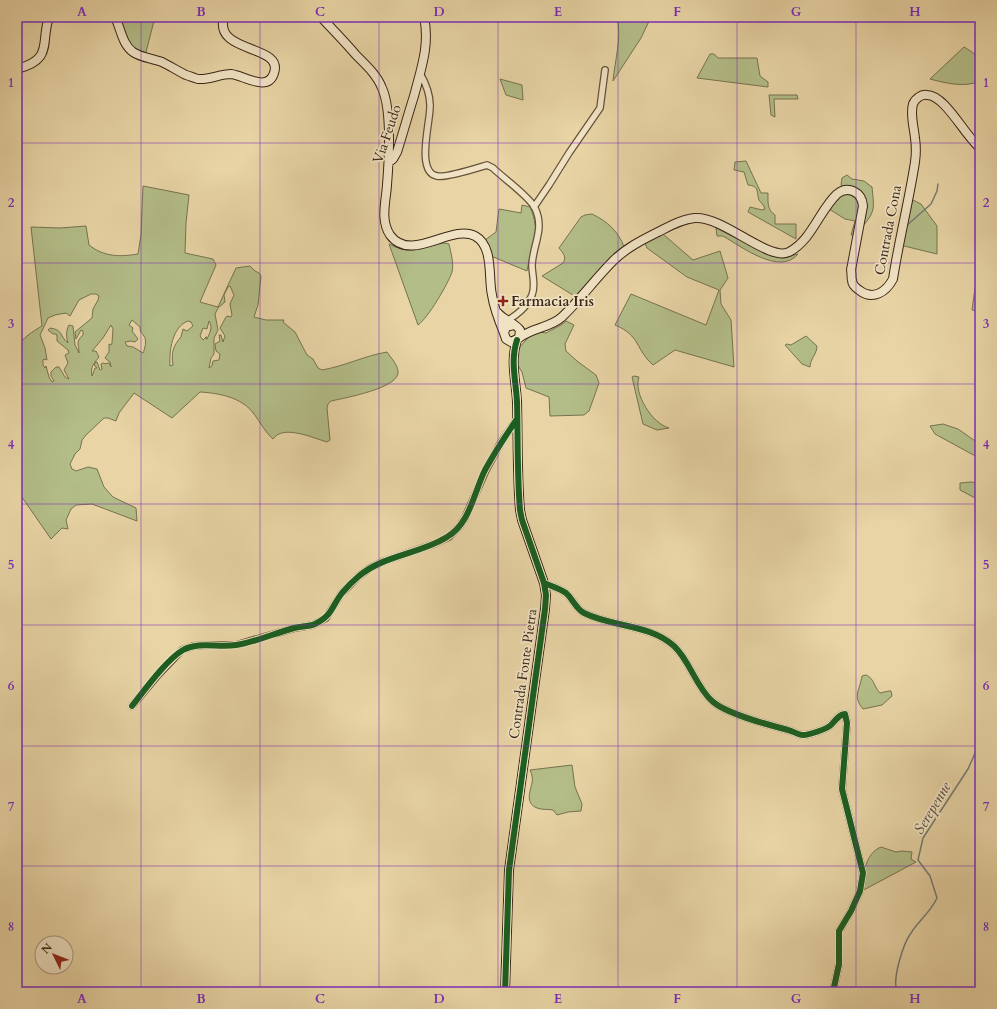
<svg xmlns="http://www.w3.org/2000/svg" width="997" height="1009" viewBox="0 0 997 1009" font-family="Cardo,serif">
<rect width="100%" height="100%" fill="#e8d4a5"/>
<filter id="stains"><feTurbulence type="fractalNoise" baseFrequency=".005" numOctaves="4"/><feColorMatrix values="0 0 0 0 .2 0 0 0 0 .09 0 0 0 0 .02 0 0 0 .5 -.17"/></filter>
<radialGradient id="worn" r=".72"><stop offset=".6" stop-color="#630" stop-opacity="0"/><stop offset="1" stop-color="#630" stop-opacity=".3"/></radialGradient>
<path fill="#b3bd88" stroke="#767250" fill-rule="evenodd" d="M118 17H137L138 19 155 17 145 56 128 45Z
M617 17H651L641 38 613 81C615 59 622 38 617 17Z
M964 47C967 49 973 52 975 55 981 62 980 73 980 81 965 88 945 83 930 79Z
M710 54H714L718 58H757L760 76 768 82V87L697 78Z
M500 79 522 85 523 100 506 95Z
M769 95H797L798 99H774L775 117 771 115Z
M746 161 761 193H768C768 202 767 210 775 215V224H796V239L748 212 750 207 762 210 765 209C764 205 761 203 759 200 756 192 760 186 748 185L744 172 734 170 735 162Z
M847 175 852 179 864 181 872 187C874 208 876 211 862 227L865 210 855 189 849 186 843 187 841 185 842 178Z
M143 186 189 195 186 223 185 253 213 259 216 265 200 302 218 307 236 268 250 266 255 271 259 273 261 276 258 305 254 317 266 320H284L283 322 295 332 307 355 313 359 318 368 322 370C345 366 364 356 387 352 391 358 397 364 398 371 401 388 344 398 331 401L328 404 327 408 330 440 327 442C313 438 283 424 273 439 265 432 260 422 254 414 242 397 218 393 200 392L172 418 134 393 119 413 116 421 108 418H104L86 435 82 440 80 449 75 454 70 464 72 469 76 471 88 467 97 469 104 487 113 497 136 508 137 521 92 504 76 505 71 509 66 520 68 529 62 528 51 539 17 490V348C23 337 32 332 42 326L31 227 60 228 86 226 89 245C104 257 120 257 138 254L141 235ZM230 286 234 295 230 304 232 315 231 317 227 316 226 317 220 328 225 336 223 342 221 335H219L220 341 215 344 216 351 220 354 219 360 213 361 212 366 209 368 211 358 214 354V338L218 330 215 314 218 308 225 302 224 295 228 287ZM91 294H96L99 296 98 300 93 309 92 318 75 332 76 339 81 330 83 331V335C75 342 79 344 79 353L75 345 73 326 69 325C66 330 66 338 68 343 59 336 64 330 50 328L48 330 53 334H56L57 336V341L68 350 69 353 65 355 68 363 64 370 69 379 65 377 59 367H56L51 372V376L54 381 52 382 49 377 46 366 45 368 43 365V360L44 359 47 360 45 348 40 335 48 318 55 315 66 313 70 316 79 300ZM132 320 140 327C140 332 141 332 144 336 147 340 145 349 143 353L133 347 127 346 125 342 131 341 135 342 138 339 132 331 133 328 129 325ZM188 321 191 322 193 326 187 331 183 329 181 337C173 346 171 353 173 365L170 366C169 351 172 327 188 321ZM209 321C213 327 210 333 207 339H206L207 337H206L203 340 200 336 203 328 207 329ZM111 325 113 329 112 343 111 345 109 344V352L105 358 110 362 111 367 109 363H107L106 364 103 363 101 364 102 369 100 370 97 362H96L94 365 97 368H95L92 376C90 367 94 363 99 357L96 351H92L103 338Z
M844 194C867 194 857 222 854 235H851L855 221 845 219 829 209 839 196Z
M911 199 921 204 937 226V254L900 245Z
M522 205 530 207C542 234 531 246 527 271L491 256 485 240 496 232 499 209 521 213Z
M592 214C607 221 619 232 624 247L615 254 576 297 542 276 563 263C567 257 563 253 559 248L581 217 585 215Z
M716 228 772 256 783 258 798 254C780 276 742 247 723 236H717Z
M663 234 693 260 720 251 728 278 720 290 721 304 731 320 734 367 675 350 653 365C635 349 641 336 615 325L631 294 706 325 719 290 687 277 647 248 645 243Z
M444 243 449 244C451 253 454 264 452 272 448 284 428 318 418 325L389 244C412 256 422 247 444 243Z
M976 281H980V311L972 310Z
M566 321 574 325 565 344 566 351 577 361 596 375 599 383 589 411 584 415 550 416 549 397 526 388 522 372 517 364V353L520 347 532 333 539 332 546 333 561 325Z
M806 336 817 346C817 354 810 359 810 367L802 364 785 345 787 344 791 345Z
M634 376 639 377C633 394 653 424 669 428L657 430 643 424 632 377Z
M943 424 958 429 978 443 980 442V461L979 458 935 434 930 426Z
M980 477V505L977 499 960 490V483L971 482 978 483Z
M980 556V600L975 583Z
M866 675C874 678 874 687 880 693L889 691H891L892 696 882 705 863 709C852 696 860 690 862 676Z
M572 765 575 787 582 804 581 811 568 812 557 815 553 810C548 809 542 810 537 808 525 803 530 792 532 783 533 779 532 774 530 770Z
M881 847 896 852 902 851 912 852 911 859 916 862 860 892C864 876 864 854 881 847Z"/>
<g fill="none" stroke-linecap="round" stroke-linejoin="round">
<path stroke="#757c75" stroke-width="1.5" d="M905 227 931 204 937 191 938 184
M897 992C892 979 903 944 911 933 919 920 930 913 937 898L930 876 918 860 923 838 968 769 980 742"/>
<defs>
<path id="street" d="M420 73C425 82 430 94 430 105 431 120 415 172 437 176 446 178 477 168 487 165L493 168C503 178 529 196 535 208 545 229 533 244 532 265 532 275 536 285 532 295 527 307 518 314 507 321
M534 207 549 185 569 153 600 108 605 70
M544 583C551 586 559 588 566 593 572 598 576 609 584 613 612 627 649 624 674 646 690 661 696 687 712 701 726 714 769 725 788 730 793 731 798 735 803 735 809 735 827 729 831 725 836 720 838 715 845 714L847 723 842 789 863 873 860 891 851 911 839 931V964L833 992
M132 706 158 675 182 650 193 646 207 645H236L295 628 313 625 326 618 341 594 359 576 370 568 382 562 434 544 449 537 459 527 465 518 486 470 500 444 517 419"/>
<path id="secondary" d="M115 17C121 29 122 44 133 52 142 58 152 58 162 62 170 66 178 71 186 75 190 76 194 78 198 79 209 80 220 74 231 74 243 75 268 93 274 73 284 44 213 54 224 17
M321 17C333 30 345 42 356 55 366 65 377 75 382 88 392 110 389 160 387 185 386 201 380 220 390 235 411 264 452 223 475 236 494 246 488 278 492 295 494 308 499 321 504 333
M17 69C54 59 40 43 49 17
M389 162 393 159 397 152C403 133 408 115 414 96 421 69 430 45 424 17
M498 313C504 320 515 323 520 330L519 338 511 342 506 339 504 333 506 327 514 325
M519 338C533 327 550 328 562 317 580 300 595 279 613 261 626 248 642 240 658 232 670 226 682 219 695 218 723 216 769 262 789 252 812 240 819 211 837 194 848 185 862 192 863 206L851 270C852 273 851 277 852 280 852 284 856 288 859 290 873 301 886 292 893 279 899 240 909 201 915 162 916 155 916 145 915 138 914 128 910 114 913 104 915 99 921 94 927 95 945 95 965 136 980 148
M505 992 509 870 545 609 546 595 544 583 522 520 520 510C517 474 518 438 517 402 516 381 510 361 517 340"/>
</defs>
<use href="#street" stroke="#66523a" stroke-width="8"/>
<use href="#secondary" stroke="#3a2617" stroke-width="10"/>
<use href="#street" stroke="#f0e3c4" stroke-width="5.5"/>
<use href="#secondary" stroke="#f0e3c4" stroke-width="8"/>
<defs>
<path id="cycleway" d="M544 583C551 586 559 588 566 593 572 598 576 609 584 613 612 627 649 624 674 646 690 661 696 687 712 701 726 714 769 725 788 730 793 731 798 735 803 735 809 735 827 729 831 725 836 720 838 715 845 714L847 723 842 789 863 873 860 891 851 911 839 931V964L833 992
M132 706C144 691 166 660 183 650 199 641 218 648 236 645 256 642 275 633 294 628 301 626 308 627 315 624 333 615 331 607 342 593 347 587 353 581 359 576 384 555 420 554 447 537 470 524 474 492 485 470 495 452 506 435 517 419
M505 992 509 870 545 609 546 595 544 583 522 520 520 510C517 474 518 438 517 402 516 381 510 361 517 340"/>
</defs>
<use href="#cycleway" stroke="#f0e3c4" stroke-width="8"/>
<use href="#cycleway" stroke="#1b5e20" stroke-width="6"/>
</g>
<path fill="none" stroke="#7b2cbf" stroke-width="1" stroke-opacity="0.55" d="M141 17V992M260 17V992M379 17V992M498 17V992M618 17V992M737 17V992M856 17V992M17 143H980M17 263H980M17 384H980M17 504H980M17 625H980M17 746H980M17 866H980"/>
<path fill="#8f2418" stroke="#f0e3c4" stroke-width="1.5" d="M501 295h4v4h4v4h-4v4h-4v-4h-4v-4h4z"/>
<g text-anchor="middle" dominant-baseline="central" stroke-width="3.5" stroke-linejoin="round" paint-order="stroke">
<g font-size="14" fill="#3a2617" stroke="#f0e3c4">
<text transform="translate(387 134) rotate(-71)">Via Feudo</text>
<text transform="translate(888 230) rotate(-79)">Contrada Cona</text>
<text transform="translate(523 674) rotate(-82)">Contrada Fonte Pietra</text>
</g>
<g font-size="14" font-weight="bold" fill="#3a2617" stroke="#f0e3c4" text-anchor="start">
<text x="511" y="301">Farmacia Iris</text>
</g>
<g font-size="15" font-style="italic" fill="#524a3e" stroke="#f0e3c4">
<text transform="translate(932 808) rotate(-59)">Serepenne</text>
</g>
</g>
<rect width="997" height="1009" fill="none" stroke="#e8d4a5" stroke-width="44"/>
<g transform="translate(54 955) rotate(313)"><circle r="19" fill="#f0e3c4" stroke="#a7977f"/>
<path d="M0-3L7 15L0 10L-7 15Z" fill="#8f2418"/>
<text y="-6" font-size="11" font-weight="bold" text-anchor="middle" fill="#3a2617">N</text>
</g>
<rect x="22" y="22" width="953" height="965" fill="none" stroke="#7b2cbf" stroke-width="1.5"/>
<g font-size="13" text-anchor="middle" font-weight="bold" fill="#7b2cbf">
<text x="82" y="16">A</text>
<text x="201" y="16">B</text>
<text x="320" y="16">C</text>
<text x="439" y="16">D</text>
<text x="558" y="16">E</text>
<text x="677" y="16">F</text>
<text x="796" y="16">G</text>
<text x="915" y="16">H</text>
<text x="11" y="87">1</text>
<text x="986" y="87">1</text>
<text x="11" y="207">2</text>
<text x="986" y="207">2</text>
<text x="11" y="328">3</text>
<text x="986" y="328">3</text>
<text x="11" y="449">4</text>
<text x="986" y="449">4</text>
<text x="11" y="569">5</text>
<text x="986" y="569">5</text>
<text x="11" y="690">6</text>
<text x="986" y="690">6</text>
<text x="11" y="811">7</text>
<text x="986" y="811">7</text>
<text x="11" y="931">8</text>
<text x="986" y="931">8</text>
<text x="82" y="1003">A</text>
<text x="201" y="1003">B</text>
<text x="320" y="1003">C</text>
<text x="439" y="1003">D</text>
<text x="558" y="1003">E</text>
<text x="677" y="1003">F</text>
<text x="796" y="1003">G</text>
<text x="915" y="1003">H</text>
</g>
<rect width="100%" height="100%" filter="url(#stains)"/>
<rect width="100%" height="100%" fill="url(#worn)"/>
</svg>
